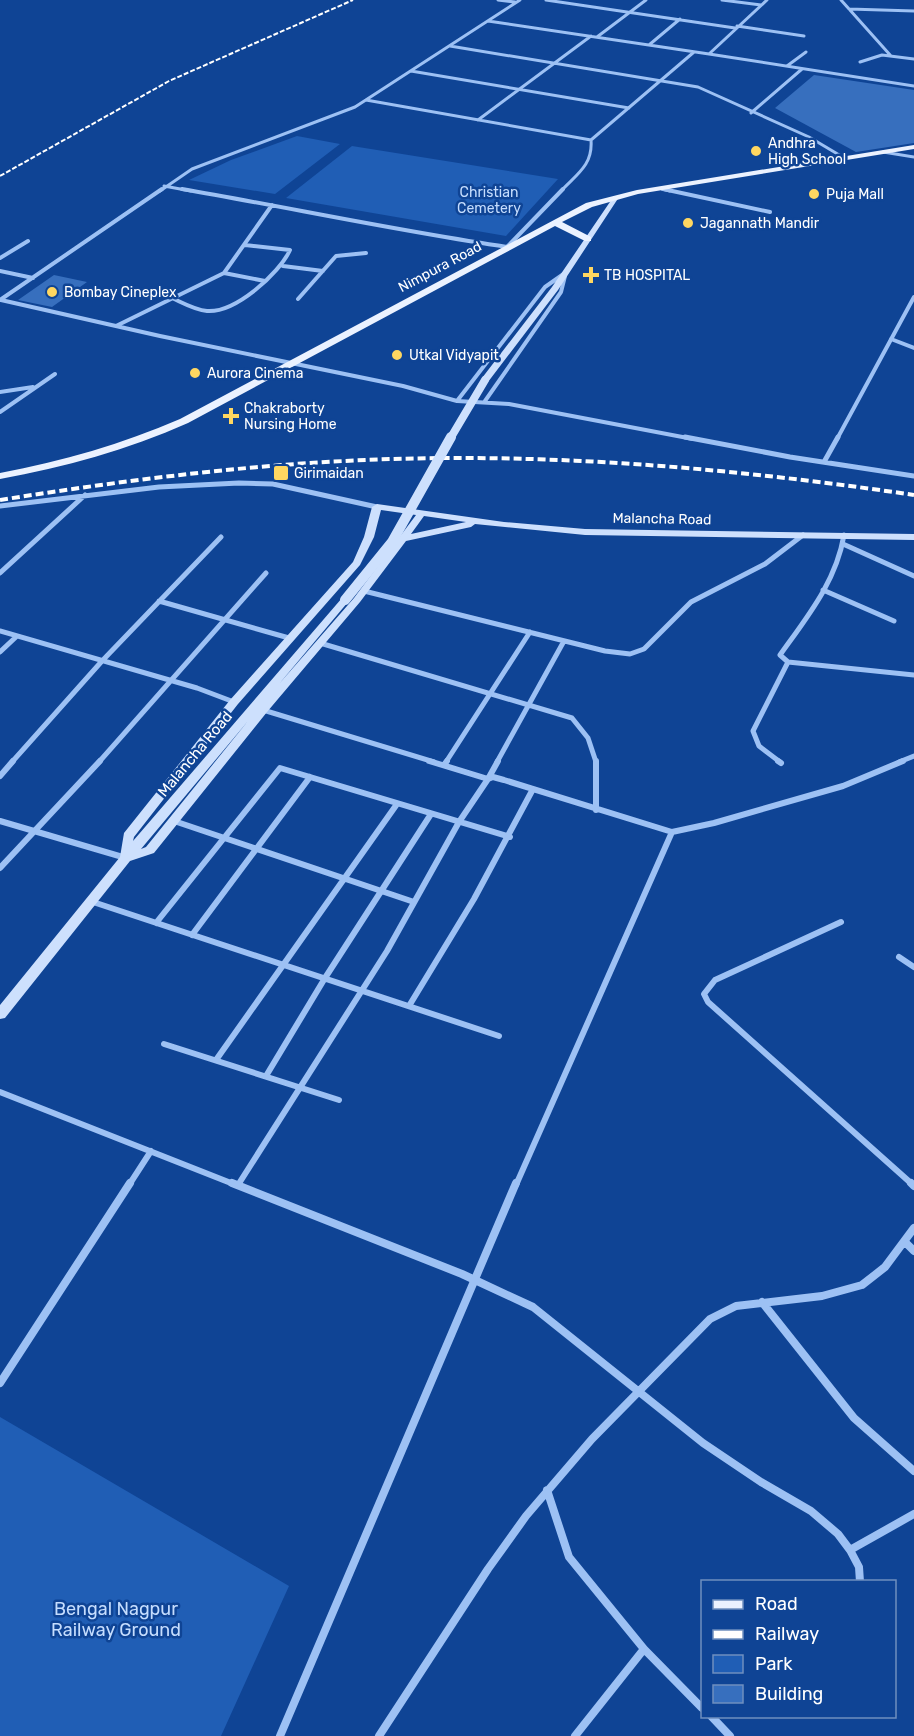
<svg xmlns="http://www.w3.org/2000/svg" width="914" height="1736" viewBox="0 0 914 1736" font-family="Rubik,sans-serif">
<rect width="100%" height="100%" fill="#0f4495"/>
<path fill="#205eb5" d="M297 136 340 144 275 194 189 180 231 160Z
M352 146 558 179 506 236 286 198Z
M0 1417 289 1586 221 1736H0Z"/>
<path fill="#376fbe" d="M814 75 914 90V143L856 152 775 108Z
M54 275 87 282 52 307 18 300Z"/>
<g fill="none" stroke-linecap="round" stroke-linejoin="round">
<path stroke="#9dc1f4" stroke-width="3" d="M498 0 515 2
M546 0 735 28
M722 0 761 5
M841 0 891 56
M849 9 914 11
M488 21 709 54 767 0
M737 26 804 36
M597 37 646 0
M649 45 680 19
M450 46 698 87 809 137 846 159
M709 54 914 86
M860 62 882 55 914 59
M787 66 806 52
M411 71 629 108
M366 100 591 140
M751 113 802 69
M478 120 591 36
M591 140 694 52
M883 152 914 157
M164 186 191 191
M662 189 670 191
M160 191 192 169 355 107 520 0
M561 191C577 174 593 165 591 140"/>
<path stroke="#9dc1f4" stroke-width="4" d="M182 189C291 208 398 231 507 247L563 189
M663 189 770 212
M0 258 28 241
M283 266 323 271
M0 271 33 278
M224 273 265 281
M172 298C183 303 195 310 207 311 235 313 279 274 290 250L245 245
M298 299 336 256 366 253
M0 300 162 189
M1 300 160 336 403 386 457 401 509 404 693 439
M116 326 224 273 272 205
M891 339 914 348
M0 392 33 387
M457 401 545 287 565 273
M485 401 561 292 565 276
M0 412 55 374
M837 439 914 297"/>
<path stroke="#9dc1f4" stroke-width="5" d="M685 437 790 457 914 476
M824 462 838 437
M0 506 159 487 239 483 273 484 377 507
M844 535C836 582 807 617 780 655L788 662 914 675
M843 544 914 576
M0 573 85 495
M823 590 894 621
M364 591 605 651 630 654 644 649 691 602 765 564 803 535
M159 601 289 638
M0 631 197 688 234 702
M320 643 572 718 588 738 596 762
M0 652 17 636
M263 710 434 762
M12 762 102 661 221 537
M99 762 266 573
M446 762 530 632
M497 762 564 641
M780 762 759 746 753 731 788 662
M899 762 914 756"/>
<path stroke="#9dc1f4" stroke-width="6" d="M429 761 488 779 498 761
M778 761 781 763
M444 765 447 761
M0 776 13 761
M596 810V761
M0 821 126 858
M174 821 414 902
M0 868 100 761
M93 902 499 1036
M841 922 715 980 704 994 708 1002 913 1185
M156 923 280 768 510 837
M192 935 310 777
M899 957 914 967
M409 1006 474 899 533 789
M164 1044 339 1100
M216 1060 397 804
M266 1076 325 978 431 814
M0 1092 236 1185
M129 1185 151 1151
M238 1185 387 951 459 822 488 779 493 777 504 780 672 832 714 823 843 786 903 761
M516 1185 672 832"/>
<path stroke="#9dc1f4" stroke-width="8" d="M232 1183 462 1274 533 1307 703 1443 761 1482 811 1511 838 1534 850 1550 859 1567 860 1582
M911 1183 914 1186
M905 1242 914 1251
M762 1302 854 1418 914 1471
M0 1383 130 1183
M547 1490 569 1557 644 1649 702 1708
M850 1550 914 1514
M711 1716 730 1736
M280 1736 516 1183
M379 1736 488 1569 526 1516 592 1439 710 1319 736 1306 822 1296 862 1285 885 1267 914 1228
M575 1736 644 1649"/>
<path fill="#cde0fd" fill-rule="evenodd" d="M614 196 619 197 558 290 488 382H482V378L552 287Z
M377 504 504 522 585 529 914 534V540L585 535 475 524 471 527 406 541 360 602 267 712 154 853 130 861 5 1018 0 1019V1005L120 857 124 833 230 700 353 562 364 537 372 507ZM381 510 416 515 354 598 279 684 348 602V598H342L133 841 134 837 238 704 360 565 374 537ZM424 516 466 522 411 534ZM248 721 146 847 141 849Z"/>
<path fill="#ebf2ff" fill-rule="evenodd" d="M914 145V149L638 194 592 207 562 222 591 237V241H585L555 226 188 423C127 450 65 467 0 479V473C63 461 122 444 180 419L586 203 637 190Z"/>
<path stroke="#fff" stroke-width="2" stroke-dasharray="5 2" stroke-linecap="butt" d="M0 176 169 81 353 0"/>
<path stroke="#fff" stroke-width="4" stroke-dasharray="8 4" stroke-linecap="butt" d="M0 500C114 482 228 467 344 461 535 451 725 467 914 495"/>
<path stroke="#cde0fd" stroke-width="8" d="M450 439 485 380"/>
<path stroke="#cde0fd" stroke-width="10" d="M345 600 392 542 451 437"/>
</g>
<g fill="#ffd761" stroke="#0f4495" stroke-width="2">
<circle cx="756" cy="151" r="6"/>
<circle cx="814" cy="194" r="6"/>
<circle cx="688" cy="223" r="6"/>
<path d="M588 266h6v6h6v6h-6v6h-6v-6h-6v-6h6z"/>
<circle cx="52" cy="292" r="6"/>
<circle cx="397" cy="355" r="6"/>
<circle cx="195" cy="373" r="6"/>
<path d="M228 407h6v6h6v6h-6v6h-6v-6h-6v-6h6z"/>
<rect x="273" y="465" width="16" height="16" rx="3"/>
</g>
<g text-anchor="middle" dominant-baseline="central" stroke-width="5" stroke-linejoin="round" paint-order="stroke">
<g font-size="14" fill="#fff" stroke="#0f4495" text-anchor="start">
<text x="768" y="143">Andhra<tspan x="768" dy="16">High School</tspan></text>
<text x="826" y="194">Puja Mall</text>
<text x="700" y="223">Jagannath Mandir</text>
<text x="604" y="275">TB HOSPITAL</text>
<text x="64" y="292">Bombay Cineplex</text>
<text x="409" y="355">Utkal Vidyapit</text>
<text x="207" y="373">Aurora Cinema</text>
<text x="244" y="408">Chakraborty<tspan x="244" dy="16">Nursing Home</tspan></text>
<text x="294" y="473">Girimaidan</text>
</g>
<g font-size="14" fill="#c5ddfe" stroke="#0f4495">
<text x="489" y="192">Christian<tspan x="489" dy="16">Cemetery</tspan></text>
</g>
<g font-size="14" fill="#fff" stroke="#0f4495">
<text transform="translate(440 267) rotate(-28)">Nimpura Road</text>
<text transform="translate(662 519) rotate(1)">Malancha Road</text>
</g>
<g font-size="15" fill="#fff" stroke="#0f4495">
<text transform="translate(195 754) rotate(-50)">Malancha Road</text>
</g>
<g font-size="18" fill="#c5ddfe" stroke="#0f4495">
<text x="116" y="1609">Bengal Nagpur<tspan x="116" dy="21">Railway Ground</tspan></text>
</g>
</g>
<rect x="701" y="1580" width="195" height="138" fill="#0f4495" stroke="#6f8fbf" stroke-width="1.5"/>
<rect x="713" y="1600" width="30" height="9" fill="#ebf2ff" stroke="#6f8fbf" stroke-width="1.5"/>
<text x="755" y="1610" font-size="18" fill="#ffffff">Road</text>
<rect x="713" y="1630" width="30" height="9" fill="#ffffff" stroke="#6f8fbf" stroke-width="1.5"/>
<text x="755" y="1640" font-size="18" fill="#ffffff">Railway</text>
<rect x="713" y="1655" width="30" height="18" fill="#205eb5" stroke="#6f8fbf" stroke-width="1.5"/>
<text x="755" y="1670" font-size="18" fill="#ffffff">Park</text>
<rect x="713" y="1685" width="30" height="18" fill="#376fbe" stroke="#6f8fbf" stroke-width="1.5"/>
<text x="755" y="1700" font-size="18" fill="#ffffff">Building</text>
</svg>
